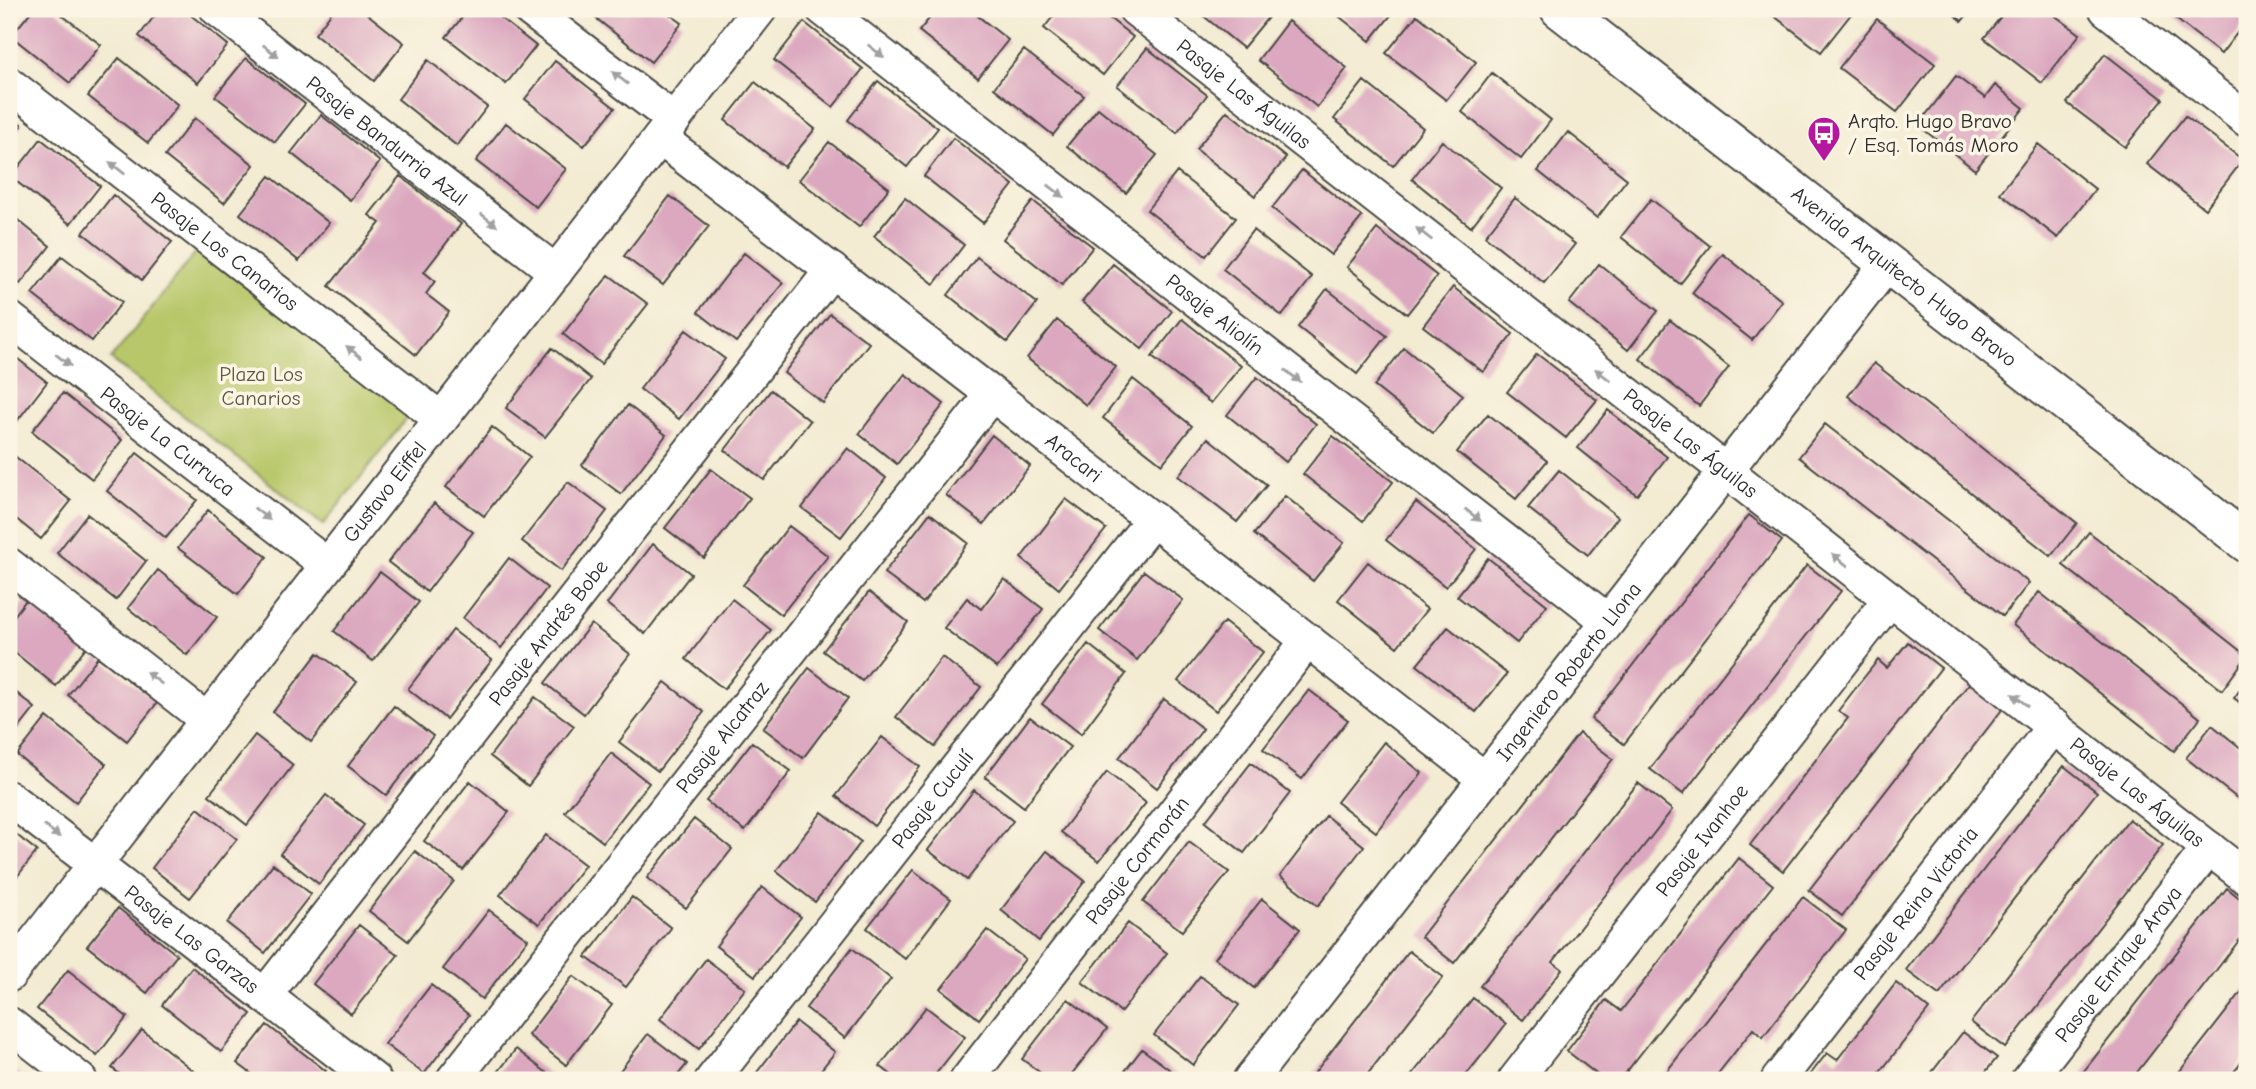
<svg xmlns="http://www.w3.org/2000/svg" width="2256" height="1089" viewBox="0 0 2256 1089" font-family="'Comic Neue',sans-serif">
<rect width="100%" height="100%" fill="#fcf5e5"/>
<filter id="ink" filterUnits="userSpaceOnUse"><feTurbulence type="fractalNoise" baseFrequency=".0143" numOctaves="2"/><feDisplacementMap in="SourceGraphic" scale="14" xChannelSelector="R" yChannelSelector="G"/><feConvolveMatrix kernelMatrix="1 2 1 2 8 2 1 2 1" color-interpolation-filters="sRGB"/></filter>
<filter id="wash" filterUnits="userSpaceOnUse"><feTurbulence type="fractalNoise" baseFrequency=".00686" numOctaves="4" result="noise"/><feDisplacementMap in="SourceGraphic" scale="28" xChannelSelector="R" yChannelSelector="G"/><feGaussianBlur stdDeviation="1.57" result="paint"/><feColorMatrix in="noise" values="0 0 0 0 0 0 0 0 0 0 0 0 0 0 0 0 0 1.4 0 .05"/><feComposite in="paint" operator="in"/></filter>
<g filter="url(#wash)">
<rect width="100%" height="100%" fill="#f3ebd2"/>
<path fill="#b8c769" stroke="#72794a" stroke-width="2" d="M200 247 411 413 323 525 111 359Z"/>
<g id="blocks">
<path fill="#dba8bf" d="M33 9H54L101 45 70 83 11 36Z
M160 9H183L228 45 198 83 139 36Z
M334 9H361L404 43 374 81 315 34Z
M469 9H489L536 46 506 84 446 37Z
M597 9H662L682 23 651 62 592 15Z
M937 9H969L1008 40 978 78 919 31Z
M1059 9H1098L1133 37 1103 75 1044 28Z
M1195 9H1275L1243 48Z
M1330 9H1396L1370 41Z
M1765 9H1855L1821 52Z
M1947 9H1972L1962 21Z
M2007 9H2046L2080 34 2042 83 1984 38Z
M2163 9H2247V20L2221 54Z
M1417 15 1476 62 1446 100 1386 53Z
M1877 19 1935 64 1897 112 1839 68Z
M1288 21 1347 68 1317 107 1258 60Z
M804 22 863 69 833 107 774 60Z
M1147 48 1207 95 1177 133 1117 86Z
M1024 50 1084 96 1053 135 994 88Z
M2105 54 2163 99 2125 147 2067 103Z
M119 58 178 105 148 143 88 96Z
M246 58 305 104 275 142 215 96Z
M428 60 487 107 457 146 398 99Z
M555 61 615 108 584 146 525 99Z
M1492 73 1551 120 1521 159 1462 112Z
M1956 76 1985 98 1995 85 2024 108 1975 170 1918 125Z
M878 81 938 128 907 167 848 120Z
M1364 81 1423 128 1393 166 1334 119Z
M755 82 815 129 784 167 725 120Z
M1098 108 1157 155 1126 193 1067 146Z
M1227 111 1286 158 1255 196 1196 149Z
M9 114 22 125 9 142Z
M321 115 380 162 350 200 291 153Z
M2185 116 2243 160 2205 209 2147 164Z
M195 118 254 165 224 203 165 156Z
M506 123 566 169 536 207 476 161Z
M1568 132 1627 179 1597 218 1538 171Z
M953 138 1013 185 983 223 924 176Z
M41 139 100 186 70 224 11 177Z
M1442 141 1501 188 1471 227 1412 179Z
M829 142 889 188 859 227 799 180Z
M2038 144 2095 189 2058 238 2000 193Z
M1302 170 1362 217 1331 255 1272 208Z
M1177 172 1236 218 1206 256 1147 210Z
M270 176 329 223 299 261 240 214Z
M400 176 461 224 424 272 435 281 426 294 449 312 416 355 329 286 380 223 369 215Z
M113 195 172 242 142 280 83 233Z
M670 196 709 226 663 285 624 256Z
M905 198 964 245 934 284 874 236Z
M1515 198 1575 244 1544 283 1485 236Z
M1651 199 1710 246 1680 284 1621 237Z
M1033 201 1093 247 1062 285 1003 239Z
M9 213 50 246 20 284 9 276Z
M1377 229 1437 276 1407 314 1347 267Z
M1253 230 1312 277 1282 316 1223 269Z
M744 253 783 283 736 342 698 312Z
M1723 254 1782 301 1752 340 1692 293Z
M62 256 122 302 92 341 32 294Z
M977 257 1037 303 1007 342 948 295Z
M1113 264 1172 311 1142 349 1082 302Z
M1599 264 1658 311 1628 350 1569 303Z
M609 275 648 304 601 364 563 334Z
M1453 287 1513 334 1483 372 1423 326Z
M1327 289 1387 336 1357 374 1298 327Z
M830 314 869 343 823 403 784 373Z
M1182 319 1241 366 1211 403 1152 357Z
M1057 320 1116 367 1086 405 1027 358Z
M1670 320 1729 367 1699 406 1640 359Z
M686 330 725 359 679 419 640 389Z
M552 348 591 379 545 437 506 408Z
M1404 348 1463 395 1433 433 1374 386Z
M9 352 47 382 17 421 9 414Z
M1537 354 1597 400 1566 438 1507 392Z
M1874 363 2077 523 2051 556 1848 396Z
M905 374 944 404 897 464 859 434Z
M1257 377 1316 424 1286 462 1227 415Z
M1133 379 1192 426 1162 464 1103 418Z
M771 390 810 421 764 480 725 450Z
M63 393 122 440 92 479 32 431Z
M628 405 666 435 621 494 582 465Z
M1608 410 1667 457 1637 495 1578 448Z
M1488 414 1547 461 1516 499 1457 452Z
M1825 424 2029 583 2003 616 1799 457Z
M492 427 530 457 484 516 446 487Z
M992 435 1030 466 984 524 946 495Z
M1333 436 1393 482 1363 521 1303 474Z
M1208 438 1267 485 1237 522 1178 476Z
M848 448 886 478 841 537 802 508Z
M137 453 197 500 166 538 107 491Z
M12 454 71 501 41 539 9 513V458Z
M711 469 750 498 704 558 665 528Z
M1559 470 1618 517 1588 555 1528 508Z
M568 482 607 511 561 571 522 541Z
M1285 496 1344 543 1313 581 1254 534Z
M1066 499 1106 529 1059 589 1021 558Z
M1416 502 1476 549 1446 587 1386 540Z
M434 503 473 532 427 592 388 562Z
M208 510 267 557 238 594 178 548Z
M930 513 968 543 923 603 884 573Z
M87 514 146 561 116 600 57 553Z
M1749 515 1782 541 1624 744 1591 719Z
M789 526 828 556 781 615 743 585Z
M2089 532 2247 656 2222 690 2063 565Z
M653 544 691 574 645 634 607 604Z
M509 558 547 588 501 648 463 618Z
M1488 558 1547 605 1517 643 1457 596Z
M1368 562 1427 609 1397 647 1338 600Z
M1807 565 1841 591 1683 794 1650 769Z
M158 570 217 617 187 655 128 608Z
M1144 571 1183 600 1137 660 1099 630Z
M380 572 419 602 373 661 334 631Z
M1004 579 1043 609 997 668 944 628 967 598 981 609Z
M869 592 908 622 862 681 823 651Z
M2039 592 2200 718 2174 751 2013 625Z
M732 599 771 630 724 689 686 659Z
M26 600 86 647 56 686 9 648V623Z
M1224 622 1263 652 1216 711 1178 681Z
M591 624 630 654 584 714 545 683Z
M1448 627 1507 674 1476 712 1417 665Z
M453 630 492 660 446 719 408 689Z
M1908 642 1941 668 1783 871 1750 845 1848 718 1838 711 1858 685 1878 660 1887 668Z
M1088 644 1126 674 1081 734 1042 704Z
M318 653 357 682 311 742 273 712Z
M98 657 157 703 127 741 68 695Z
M942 657 981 687 935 747 896 717Z
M809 668 848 698 803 758 763 728Z
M1975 676 2008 702 1842 916 1809 890Z
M2247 680V708L2234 698Z
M665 682 704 712 658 771 619 742Z
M9 687 35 708 9 741Z
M1309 690 1348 720 1302 779 1263 749Z
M535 697 574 726 528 786 490 756Z
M1164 699 1203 729 1157 788 1119 758Z
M394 706 433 736 386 795 348 766Z
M47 717 106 764 76 802 17 755Z
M1030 717 1070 747 1024 807 985 777Z
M2212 725 2247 753V806L2186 758Z
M1579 733 1613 759 1454 963 1421 937Z
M255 735 293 765 247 825 209 795Z
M882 737 920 767 874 826 836 796Z
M752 742 791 771 745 831 706 801Z
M1384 742 1422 773 1376 832 1337 802Z
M611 753 649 783 603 842 565 812Z
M1251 763 1290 793 1244 853 1205 822Z
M2064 766 2097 792 1939 995 1906 970Z
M1107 772 1146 803 1099 861 1061 832Z
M470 781 509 812 463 870 424 841Z
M1638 783 1672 810 1553 962 1562 969 1523 1020 1480 986Z
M974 790 1013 821 967 880 928 850Z
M326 795 364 825 319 884 280 854Z
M198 808 237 839 190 898 152 868Z
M822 812 861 842 815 902 776 871Z
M1326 816 1364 846 1318 906 1280 876Z
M694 819 732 849 686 908 647 878Z
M2129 819 2163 845 2005 1048 1971 1022Z
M9 829 37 851 9 887Z
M546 835 585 865 539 924 500 895Z
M1189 842 1229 872 1182 931 1143 902Z
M415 851 454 881 408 941 369 911Z
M1047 851 1085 881 1039 941 1001 910Z
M1739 858 1773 885 1620 1080H1604L1567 1051 1606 1000 1621 1011Z
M273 864 311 894 265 953 227 923Z
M913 870 951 899 905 959 867 928Z
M762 887 801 917 755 976 716 946Z
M2227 888 2247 904V930L2221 964 2131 1080H2077Z
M632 897 671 928 626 987 586 957Z
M1803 897 1846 930 1783 1011 1763 1037 1753 1029 1713 1080H1660Z
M1262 899 1300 929 1254 988 1215 958Z
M118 908 177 955 147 993 87 946Z
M489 910 528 939 482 999 443 969Z
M1128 923 1167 953 1121 1012 1082 982Z
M359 925 398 955 351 1014 313 984Z
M987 930 1025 959 979 1019 941 989Z
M852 948 891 979 845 1038 806 1008Z
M1409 951 1443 977 1363 1080H1309Z
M706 959 745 989 699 1049 660 1019Z
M192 967 251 1014 221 1052 162 1005Z
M68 970 127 1017 97 1056 37 1009Z
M573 976 612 1005 566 1065 528 1035Z
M1200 976 1239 1005 1193 1065 1154 1035Z
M1896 983 1929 1009 1874 1080H1806L1827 1053 1837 1060Z
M431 985 469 1015 424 1074 385 1044Z
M2247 985V1054L2238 1067 2227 1080H2173Z
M1473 998 1506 1024 1487 1049 1462 1080H1408Z
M1068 999 1107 1029 1067 1080H1050L1022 1059Z
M926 1007 965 1037 931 1080H898L880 1066Z
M796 1022 835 1052 813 1080H751Z
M267 1025 326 1071 319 1080H260L237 1063Z
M142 1030 201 1077 199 1080H127L112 1068Z
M1963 1032 1997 1058 1979 1080H1926Z
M648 1034 687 1064 674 1080H613Z
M516 1049 556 1080H492Z
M1142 1049 1181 1078 1180 1080H1118Z
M9 1066 27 1080H9Z"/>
</g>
</g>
<g filter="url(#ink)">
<use href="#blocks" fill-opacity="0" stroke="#494844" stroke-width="2"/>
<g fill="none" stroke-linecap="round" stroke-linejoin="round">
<defs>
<g id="minor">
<path id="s1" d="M217 9 556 272"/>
<path d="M529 9 674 120"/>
<path id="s2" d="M823 9 1608 621"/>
<path id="s3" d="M1135 9 2247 878"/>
<path d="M2106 9 2247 120"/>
<path id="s4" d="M9 84 441 419"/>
<path id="s5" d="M660 138 992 394 1485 779"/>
<path id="s6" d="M9 318 327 565"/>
<path d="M9 565 207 720"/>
<path id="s7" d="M9 798 374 1080"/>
<path id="s8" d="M9 975 760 9"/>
<path id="s9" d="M265 995 832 270"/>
<path d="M9 1024 80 1080"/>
<path id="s10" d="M453 1080 992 394"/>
<path id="s11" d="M712 1080 1153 519"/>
<path id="s12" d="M967 1080 1308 640"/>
<path id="s13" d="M1250 1080 1888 263"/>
<path id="s14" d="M1515 1080 1890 599"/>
<path id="s15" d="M1778 1080 2054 726"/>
<path id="s16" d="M2028 1080 2209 848"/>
</g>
<g id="tertiary">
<path id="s17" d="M1560 9 2247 543"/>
</g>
</defs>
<use href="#minor" stroke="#494844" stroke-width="37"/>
<use href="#tertiary" stroke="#494844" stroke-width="42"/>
<use href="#minor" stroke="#fff" stroke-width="33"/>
<use href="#tertiary" stroke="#fff" stroke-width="38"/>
</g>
<defs><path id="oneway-solid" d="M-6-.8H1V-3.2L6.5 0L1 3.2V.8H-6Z" transform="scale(1.75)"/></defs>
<g fill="#a0a0a0">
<use href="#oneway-solid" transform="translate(271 51) rotate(38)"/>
<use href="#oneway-solid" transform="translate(876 51) rotate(38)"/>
<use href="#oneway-solid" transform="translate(620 78) rotate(-142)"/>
<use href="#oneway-solid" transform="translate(117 168) rotate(-142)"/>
<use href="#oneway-solid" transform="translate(1056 191) rotate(38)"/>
<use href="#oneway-solid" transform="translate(489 220) rotate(38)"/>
<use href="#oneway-solid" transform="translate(1424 234) rotate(-142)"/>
<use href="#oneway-solid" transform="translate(354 352) rotate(-142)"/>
<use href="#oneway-solid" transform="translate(63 360) rotate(38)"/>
<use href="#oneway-solid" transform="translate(1603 375) rotate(-142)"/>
<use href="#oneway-solid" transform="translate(1293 376) rotate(38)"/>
<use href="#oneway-solid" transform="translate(262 514) rotate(38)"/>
<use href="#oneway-solid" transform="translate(1473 515) rotate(38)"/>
<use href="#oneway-solid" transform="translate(1840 560) rotate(-142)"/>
<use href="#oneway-solid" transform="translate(154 678) rotate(-142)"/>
<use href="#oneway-solid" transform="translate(2020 700) rotate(-142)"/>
<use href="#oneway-solid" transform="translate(52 831) rotate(38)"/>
</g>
</g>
<defs>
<symbol id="bus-pin" viewBox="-11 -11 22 30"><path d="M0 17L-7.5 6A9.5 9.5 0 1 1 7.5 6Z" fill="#b5179e" stroke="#fcf5e5"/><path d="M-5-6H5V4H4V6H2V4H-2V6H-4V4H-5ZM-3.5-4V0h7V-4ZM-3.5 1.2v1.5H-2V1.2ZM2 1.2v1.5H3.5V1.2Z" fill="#fff"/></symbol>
</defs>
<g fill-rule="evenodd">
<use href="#bus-pin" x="1805" y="114" width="38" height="52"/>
</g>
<g text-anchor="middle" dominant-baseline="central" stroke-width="7" stroke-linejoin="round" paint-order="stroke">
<g font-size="21" fill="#2b2b2b" stroke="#fcf5e5">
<text stroke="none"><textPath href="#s3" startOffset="138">Pasaje Las Águilas</textPath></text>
<text stroke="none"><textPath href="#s1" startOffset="215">Pasaje Bandurria Azul</textPath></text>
<text stroke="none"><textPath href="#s4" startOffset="273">Pasaje Los Canarios</textPath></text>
<text stroke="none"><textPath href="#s17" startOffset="436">Avenida Arquitecto Hugo Bravo</textPath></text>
<text stroke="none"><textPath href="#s2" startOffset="497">Pasaje Aliolín</textPath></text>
<text stroke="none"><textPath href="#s6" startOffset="201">Pasaje La Curruca</textPath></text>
<text stroke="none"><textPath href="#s3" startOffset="705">Pasaje Las Águilas</textPath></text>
<text stroke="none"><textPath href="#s5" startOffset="523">Aracari</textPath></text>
<text stroke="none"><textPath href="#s8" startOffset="612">Gustavo Eiffel</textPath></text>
<text stroke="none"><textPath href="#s9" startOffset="460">Pasaje Andrés Bobe</textPath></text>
<text stroke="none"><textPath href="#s13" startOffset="518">Ingeniero Roberto Llona</textPath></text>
<text stroke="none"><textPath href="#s10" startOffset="436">Pasaje Alcatraz</textPath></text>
<text stroke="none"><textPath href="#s3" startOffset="1272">Pasaje Las Águilas</textPath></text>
<text stroke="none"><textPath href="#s11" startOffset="357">Pasaje Cuculí</textPath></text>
<text stroke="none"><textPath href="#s14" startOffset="304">Pasaje Ivanhoe</textPath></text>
<text stroke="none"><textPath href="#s12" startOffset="278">Pasaje Cormorán</textPath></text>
<text stroke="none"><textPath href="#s15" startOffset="224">Pasaje Reina Victoria</textPath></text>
<text stroke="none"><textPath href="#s7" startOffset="231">Pasaje Las Garzas</textPath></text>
<text stroke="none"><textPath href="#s16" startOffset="147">Pasaje Enrique Araya</textPath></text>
</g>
<g font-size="21" fill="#2b2b2b" stroke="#fcf5e5" text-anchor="start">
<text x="1848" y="121">Arqto. Hugo Bravo<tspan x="1848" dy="24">/ Esq. Tomás Moro</tspan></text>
</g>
<g font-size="21" fill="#555a3e" stroke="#fcf5e5">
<text x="261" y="374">Plaza Los<tspan x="261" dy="24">Canarios</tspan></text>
</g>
</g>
<rect width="2256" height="1089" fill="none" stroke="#fcf5e5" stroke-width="35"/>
</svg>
